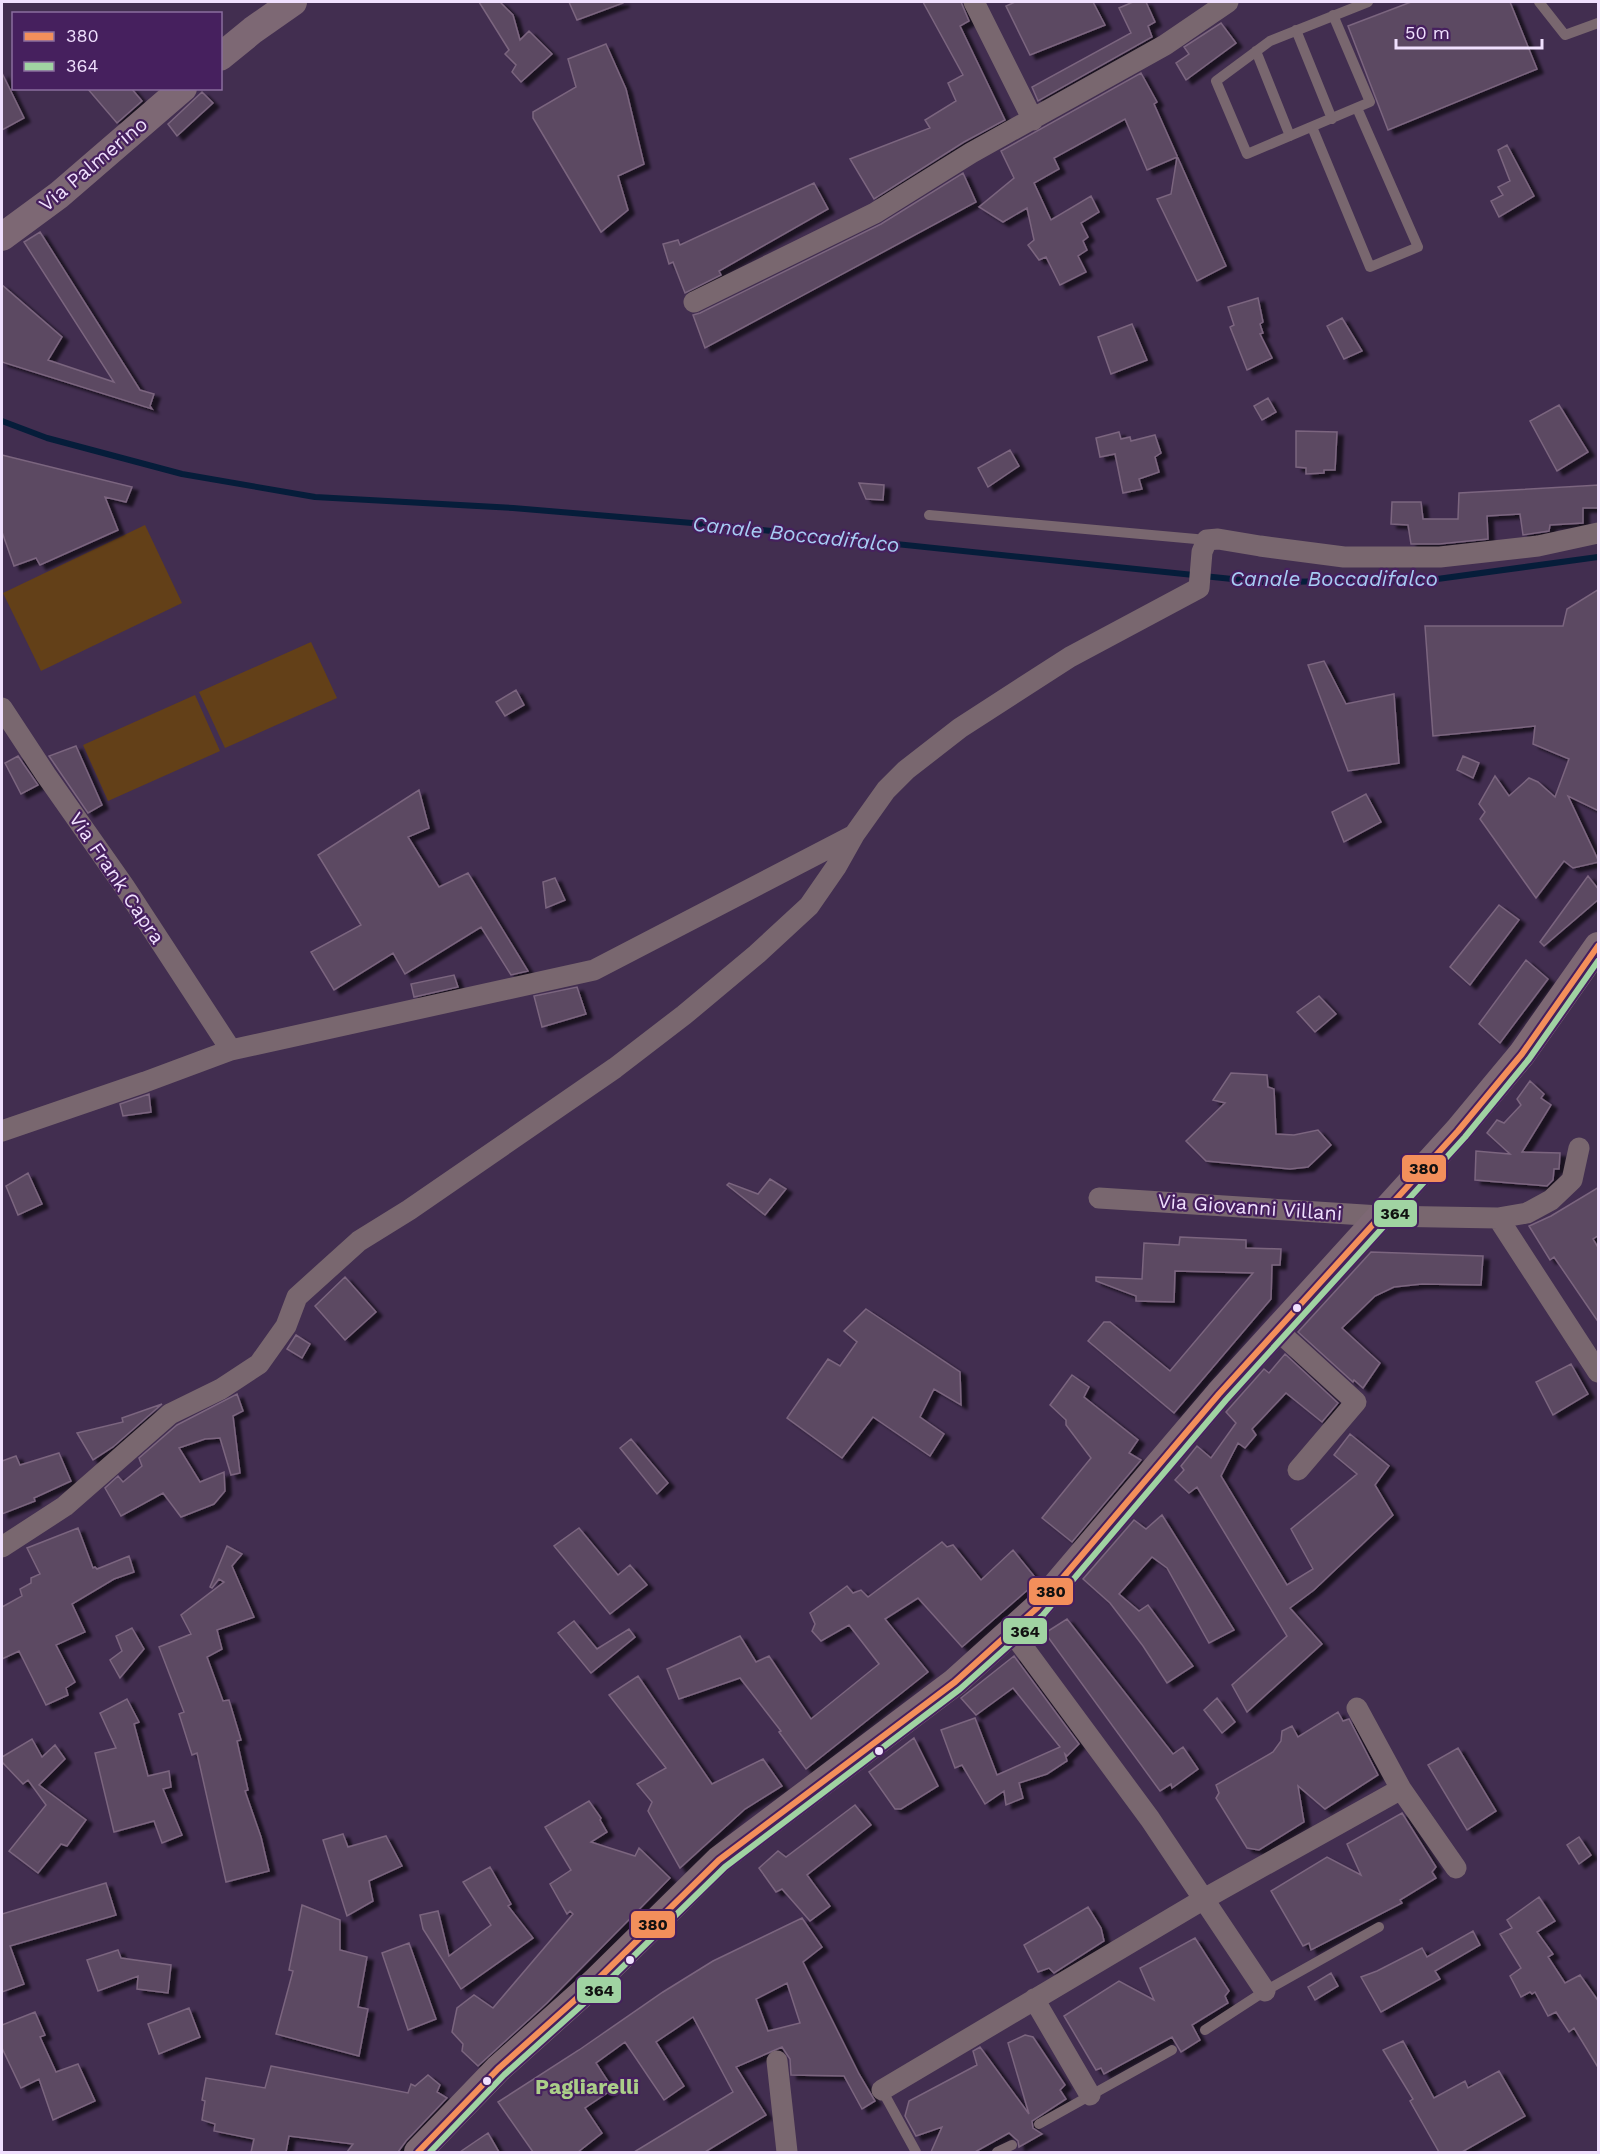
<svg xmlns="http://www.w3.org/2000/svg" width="1600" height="2154" viewBox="0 0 1600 2154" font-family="'Work Sans',sans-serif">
<defs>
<filter id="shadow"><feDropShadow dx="6" dy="4" stdDeviation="1.5" flood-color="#0009"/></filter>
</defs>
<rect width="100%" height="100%" fill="#422e50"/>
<path fill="#634018" d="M145 525 182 603 41 671 3 593Z
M311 642 337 698 225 748 199 692Z
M195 695 220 751 108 801 83 745Z"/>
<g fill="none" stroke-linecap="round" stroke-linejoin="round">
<path stroke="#061d3a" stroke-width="6" d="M2 421 47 438 182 474 315 497 513 508 704 524 1261 582 1430 580 1598 557"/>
</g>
<path fill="#5c4a62" stroke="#7b657f" stroke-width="1.5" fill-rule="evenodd" filter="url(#shadow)" d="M479 2H500L513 15 520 40 529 31 552 54 521 82 512 72 516 65 505 54 509 50Z
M569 2H623V3L577 20Z
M923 2H961L969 21 960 26 1005 120 964 142 874 199 850 159 930 128 925 120 956 101 948 83 963 75Z
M1015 2H1093L1105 25 1030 55 1006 6Z
M1133 2H1146L1155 22 1148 26 1152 37 1038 101 1032 87 1131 33 1119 8Z
M1411 2H1510L1537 69 1388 130 1348 26Z
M1221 23 1236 43 1186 80 1176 63 1189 54 1184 47Z
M606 44 626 89 644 164 618 176 628 210 601 232 533 118V112L576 87 568 59Z
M2 73 24 118 2 130Z
M1141 73 1157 102 1154 104 1226 266 1197 281 1157 199 1171 194 1177 157 1147 170 1125 119 1054 158 1059 169 1034 183 1051 220 1091 196 1099 212 1081 223 1088 237 1083 241 1087 250 1078 256 1086 272 1060 285 1046 257 1039 260 1028 245 1034 240 1027 208 1003 222 979 207 1014 178 1001 151Z
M87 88H131L142 101 117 123Z
M202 92 213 103 177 136 168 124Z
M1507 145 1534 196 1499 217 1491 201 1503 195 1498 187 1510 181 1498 150Z
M963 173 976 202 705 348 693 315 700 313 881 224Z
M814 183 828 209 719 271 721 275 685 293 673 262 669 264 663 244 678 240 680 245Z
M40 232 140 390 154 394 150 406 152 409 2 362V285L62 337 48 360 114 382 24 242Z
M1258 298 1263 322 1260 324 1263 333 1260 334 1272 358 1247 370 1230 327 1234 325 1228 307Z
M1342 318 1362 351 1344 359 1327 326Z
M1132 324 1147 360 1111 374 1098 337Z
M1268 398 1276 412 1262 420 1254 406Z
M1559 405 1588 452 1557 471 1530 421Z
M1296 431 1337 432 1335 470H1324V473L1306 474V468L1296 467Z
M1119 432 1121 439 1130 437 1131 441 1155 435 1161 453 1155 457 1159 472 1139 479 1142 489 1123 493 1115 454 1100 457 1096 438Z
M1010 450 1019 466 988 487 978 468Z
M2 455 132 487 126 502 105 497 118 530 40 565 36 558 14 566 2 532Z
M859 483 884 485 883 500 866 499Z
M1599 485V508H1583V523L1550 525 1549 531 1523 535 1520 514 1487 516 1488 539 1439 544H1411L1408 525 1391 524 1392 502H1421L1423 519H1458L1459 493Z
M1599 589V811L1568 796 1599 862 1573 868 1564 861 1536 898 1480 819 1485 812 1479 804 1495 776 1509 796 1529 778 1538 782 1555 797 1569 759 1533 744 1535 726 1433 736 1425 626H1563L1567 609Z
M1324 661 1346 704 1394 694 1399 763 1348 771 1308 665Z
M516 690 524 705 505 716 496 702Z
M76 746 102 805 88 813 49 756Z
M18 756 38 785 21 794 5 763Z
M1463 756 1479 763 1473 778 1457 770Z
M419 790 429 828 408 837 439 887 468 873 528 971 511 975 481 927 405 974 393 953 334 990 311 952 361 925 318 855Z
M1366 794 1381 822 1344 842 1332 812Z
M1588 876 1599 890V899L1544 946 1540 942Z
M555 878 565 900 546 908 543 882Z
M1499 905 1519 920 1470 985 1450 967Z
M1526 960 1548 979 1500 1043 1479 1024Z
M454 975 458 987 414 997 411 984Z
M577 987 586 1014 542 1027 534 996Z
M1319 996 1336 1014 1315 1032 1297 1012Z
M1231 1073 1267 1075 1268 1087 1274 1089 1276 1134 1294 1135 1318 1130 1331 1145 1308 1167 1290 1169 1206 1161 1186 1141 1225 1103 1213 1100Z
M1530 1081 1544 1094 1541 1098 1551 1105 1522 1152 1560 1153 1559 1169H1554L1553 1180 1547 1186 1475 1180 1476 1151 1510 1154 1487 1133 1497 1120 1504 1123 1521 1105 1517 1099Z
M149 1094 151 1112 123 1116 120 1104Z
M28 1173 42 1204 18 1215 6 1186Z
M770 1179 786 1189 765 1215 727 1185 729 1183 758 1194Z
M1599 1187V1235L1593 1239 1599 1249V1323L1554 1257 1550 1260 1529 1226 1551 1216Z
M1180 1237 1246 1240V1248L1281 1249 1280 1265H1272L1271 1299 1174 1413 1088 1341 1104 1322H1110L1170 1371 1253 1273 1175 1271 1174 1302 1136 1301V1296L1096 1281V1277L1142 1279 1144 1243 1179 1245Z
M1371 1252 1483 1256 1481 1285 1422 1284 1394 1287 1375 1296 1342 1328 1380 1363 1363 1388 1354 1380 1353 1382 1298 1332Z
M345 1277 376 1312 345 1340 315 1306Z
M866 1309 960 1372 961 1405 934 1389 920 1417 944 1434 930 1456 873 1417 842 1458 787 1418 828 1359 840 1366 857 1342 844 1331Z
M296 1335 310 1344 302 1358 287 1349Z
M1285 1354 1338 1403 1322 1422 1286 1393 1252 1429 1256 1435 1245 1448 1238 1443 1221 1476 1287 1585 1313 1569 1291 1529 1357 1474 1334 1455 1350 1434 1389 1466 1375 1485 1393 1515 1314 1590 1290 1608 1322 1644 1247 1712 1232 1685 1287 1636 1197 1487 1189 1493 1175 1480 1184 1470 1181 1466 1197 1446 1211 1458 1236 1423 1226 1412 1264 1369 1269 1373Z
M1571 1364 1588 1394 1553 1415 1536 1382Z
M1072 1375 1089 1387 1084 1397 1138 1440 1129 1453 1141 1460 1072 1542 1042 1518 1091 1458 1066 1425V1420L1050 1405Z
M237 1394 243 1411 233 1416 240 1473 231 1475 220 1438 205 1439 179 1448 200 1482 224 1472 225 1491 214 1504 181 1517 163 1493 121 1516 105 1488 118 1476 123 1482 142 1466 139 1458 177 1425Z
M162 1404 113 1447 93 1460 77 1433 123 1422 122 1418Z
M631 1439 668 1483 657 1494 620 1448Z
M59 1453 71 1481 34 1498 35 1501 2 1514V1461L16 1456 20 1465Z
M1162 1515 1234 1630 1209 1643 1167 1568 1152 1557 1119 1594 1139 1611 1148 1605 1193 1666 1167 1683 1143 1646 1110 1603 1083 1579 1134 1520 1146 1529Z
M78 1528 93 1568 95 1567 97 1569 129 1556 134 1572 114 1579 72 1604 85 1632 56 1645 75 1682 66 1688 68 1695 46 1705 19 1651 2 1659V1607L22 1596 20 1589 31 1583V1578L40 1574 27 1548Z
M579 1528 618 1575 630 1565 647 1585 610 1614 554 1546Z
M942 1542 947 1547 953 1545 981 1580 1013 1550 1038 1581 962 1647 918 1598 885 1619 928 1672 806 1769 779 1732 781 1731 740 1678 679 1699 667 1669 740 1636 756 1662 769 1656 811 1719 879 1664 849 1625 821 1641 812 1631 815 1624 810 1613 847 1586 853 1593 861 1590 868 1597Z
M227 1546 242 1554 232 1566 254 1617 217 1630 222 1649 207 1657 223 1701 229 1700 241 1740 237 1741 248 1790 245 1791 261 1837 269 1871 226 1882 197 1753 192 1755 179 1714 184 1712 159 1647 191 1634 181 1615 224 1582 219 1579 212 1588 210 1587Z
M1067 1619 1173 1754 1183 1747 1198 1769 1172 1788 1171 1784 1160 1791 1045 1633Z
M574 1621 597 1649 629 1629 635 1637 591 1673 558 1633Z
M132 1628 144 1649 120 1678 110 1660 122 1651 116 1636Z
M1014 1656 1079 1744 1067 1756 1065 1754 1067 1761 1047 1774 1019 1783 1023 1798 1006 1805 1004 1791 985 1804 962 1765 955 1768 941 1730 975 1718 997 1775 1060 1747 1013 1688 976 1715 961 1698Z
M638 1676 712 1784 763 1759 782 1786 745 1809 680 1868 648 1811 652 1802 637 1784 666 1768 609 1695Z
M1217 1698 1235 1722 1222 1733 1204 1710Z
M127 1699 139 1722 134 1724 148 1776 169 1771 171 1787 163 1789 182 1835 162 1843 154 1821 114 1832 95 1753 116 1748 100 1713Z
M1338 1712 1343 1721 1349 1719 1378 1775 1325 1809 1298 1786 1304 1822 1259 1850 1247 1848 1216 1798 1219 1793 1216 1785 1273 1752 1281 1741 1282 1731 1292 1726 1298 1737Z
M914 1738 938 1786 901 1809H895L869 1772Z
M32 1739 42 1757 55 1745 65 1759 39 1785 86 1820 67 1846 61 1844 38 1873 9 1851 46 1805 28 1780 23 1784 2 1762V1757Z
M1458 1748 1496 1811 1467 1830 1428 1765Z
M589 1801 601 1818 600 1820 607 1832 591 1842 635 1856 639 1848 670 1878 547 2003 478 2066 462 2051 463 2044 452 2032 457 2008 474 1995 493 2008 573 1914 570 1911 567 1914 550 1884 571 1870 545 1827Z
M855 1805 871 1825 807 1875 830 1906 810 1921 782 1889 776 1892 759 1868 778 1851 786 1857Z
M1402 1813 1436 1867 1432 1872 1436 1878 1400 1900 1402 1903 1311 1950 1309 1943 1303 1946 1271 1891 1327 1857 1361 1875 1347 1844Z
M343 1834 348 1847 386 1836 402 1866 369 1881 373 1901 347 1916 323 1840Z
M1579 1837 1591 1855 1579 1864 1567 1845Z
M490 1867 511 1904 508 1906 533 1938 461 1989 423 1929 420 1915 438 1911 449 1956 491 1925 463 1882Z
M106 1883 116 1915 10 1946 24 1984 2 1992V1914Z
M1539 1897 1555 1921 1537 1932 1553 1954 1548 1957 1565 1983 1580 1975 1599 2002V2069L1574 2028 1569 2032 1556 2012 1548 2016 1535 1992 1532 1994 1530 1992 1521 1997 1510 1976 1521 1968 1500 1934 1512 1928 1507 1920Z
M302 1905 340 1920V1950L367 1957 358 2007 368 2009 359 2056 276 2034 293 1971 289 1970Z
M1088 1907 1101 1928 1104 1941 1054 1973 1049 1968 1038 1972 1024 1945Z
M802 1918 822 1947 803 1962 859 2074 875 2101 862 2109 844 2076 791 2075 790 2059 782 2047 736 2067 766 2115 705 2152H634L733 2092 693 2017 656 2042 684 2086 664 2100 625 2042 596 2063 613 2089 585 2108 602 2133 578 2152H533L498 2102 579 2050 663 1992 713 1961ZM787 1983 800 2023 768 2031 756 1999Z
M1473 1931 1480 1945 1435 1971 1440 1979 1381 2012 1361 1977 1377 1971 1422 1948 1427 1957Z
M1195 1938 1229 1991 1225 1996 1228 2003 1192 2025 1200 2040 1181 2052 1172 2037 1104 2074 1101 2068 1096 2070 1064 2016 1119 1981 1154 2000 1140 1968Z
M409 1943 436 2019 408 2030 382 1953Z
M118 1950 121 1958 171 1965 168 1993 137 1989 138 1976 98 1991 87 1960Z
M1331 1973 1338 1986 1315 2000 1308 1987Z
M189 2008 200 2037 159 2054 148 2024Z
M35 2012 45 2035 40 2037 56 2072 78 2064 95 2101 53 2120 39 2079 21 2088 2 2048V2025Z
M1025 2035 1033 2037 1065 2085 1060 2090 1066 2099 1032 2121 1033 2128 1042 2134 1019 2147 1018 2141 1009 2133 975 2152H931L942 2127 916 2136 905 2116 909 2101 977 2065 973 2051 980 2047 1029 2114 1008 2043Z
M1403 2041 1434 2098 1465 2081 1468 2088 1499 2071 1525 2116 1462 2152H1439L1410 2101 1413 2099 1383 2050Z
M271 2066 408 2093 411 2084 415 2086 428 2075 440 2085 437 2092 447 2098 406 2141 398 2152H347L353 2144 289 2136 286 2152H251L254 2139 214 2131 215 2124 202 2120 205 2101 202 2100 206 2078 265 2088Z
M488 2133 499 2152H460Z"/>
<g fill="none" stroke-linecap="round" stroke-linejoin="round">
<path stroke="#79676f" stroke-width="10" d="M1539 2 1565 35 1598 23
M1333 15 1370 102 1247 154 1216 81 1270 41 1368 2
M1296 30 1332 119
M1256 51 1290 136
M1312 127 1370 267 1418 247 1357 108
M929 515 1207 540
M1205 2030 1265 1991 1379 1927
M882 2090 916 2152
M1039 2124 1172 2050
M997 2152 1012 2145"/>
<path stroke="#79676f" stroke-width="21" d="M974 2 1033 120
M694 302 875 213 971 153 1165 45 1228 2
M2 708 46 775 124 886 231 1050
M2 1131 145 1082 231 1050 594 970 854 835
M1099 1198 1380 1216 1498 1218 1527 1213 1551 1200 1572 1180 1579 1148
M1498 1218 1598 1372
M1277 1330 1356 1402 1298 1470
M2 1547 65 1506 170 1414 221 1389 259 1364 286 1326 297 1297 359 1241 409 1210 615 1068 684 1015 757 954 809 906 836 867 854 835 886 790 906 770 960 728 1070 657 1199 588 1202 552 1207 540 1218 539 1260 546 1344 557H1440L1538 546 1598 533
M1012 1632 1150 1819 1265 1991
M1357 1708 1401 1789 1456 1868
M1034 1999 1090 2095
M777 2061 787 2152
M882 2090 1204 1899 1401 1789"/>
<path stroke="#7d6874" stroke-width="28" d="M220 57 253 30 293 2
M2 237 59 195 183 88
M418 2152 498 2069 595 1982 719 1860 955 1682 1037 1608 1219 1394 1458 1131 1522 1054 1598 946"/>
<defs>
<path id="bus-1" d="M418 2152 498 2069 595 1982 719 1860 955 1682 1037 1608 1219 1394 1458 1131 1522 1054 1598 946"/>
<path id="bus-2" d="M430 2152 504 2075 601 1988 725 1867 960 1689 1043 1615 1226 1400 1465 1137 1529 1059 1598 961"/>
</defs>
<use href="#bus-1" stroke="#46205e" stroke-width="10"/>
<use href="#bus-2" stroke="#46205e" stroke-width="10"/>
<use href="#bus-1" stroke="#f38f5b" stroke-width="6"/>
<use href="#bus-2" stroke="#a0d3a2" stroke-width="6"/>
</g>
<g fill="#f0e0fe" stroke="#46205e" stroke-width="2">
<circle cx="1297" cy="1308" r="5"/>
<circle cx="879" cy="1751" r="5"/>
<circle cx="630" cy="1960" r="5"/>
<circle cx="487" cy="2081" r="5"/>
</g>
<g text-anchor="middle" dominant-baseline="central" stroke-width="4.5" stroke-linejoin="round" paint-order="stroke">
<g font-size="20" fill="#f0e0fe" stroke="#46205e">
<text transform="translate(93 164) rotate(-40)">Via Palmerino</text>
<text transform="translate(117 878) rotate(56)">Via Frank Capra</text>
<text transform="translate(1250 1207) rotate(4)">Via Giovanni Villani</text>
</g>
<g font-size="21" font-style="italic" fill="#a7cdf4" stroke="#46205e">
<text transform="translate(796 534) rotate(6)">Canale Boccadifalco</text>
<text x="1334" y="578">Canale Boccadifalco</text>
</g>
<g font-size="21" font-weight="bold" fill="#abce89" stroke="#46205e">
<text x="587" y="2086">Pagliarelli</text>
</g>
</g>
<g stroke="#46205e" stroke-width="2">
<rect x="1401" y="1154" width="46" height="29" rx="6" fill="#f38f5b"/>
<rect x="1373" y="1199" width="45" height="29" rx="6" fill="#a0d3a2"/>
<rect x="1028" y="1577" width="46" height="29" rx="6" fill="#f38f5b"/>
<rect x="1002" y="1617" width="46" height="28" rx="6" fill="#a0d3a2"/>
<rect x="630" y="1910" width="46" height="29" rx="6" fill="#f38f5b"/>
<rect x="576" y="1976" width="46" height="28" rx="6" fill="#a0d3a2"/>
</g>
<g font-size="16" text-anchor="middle" font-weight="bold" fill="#111">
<text x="1424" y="1174">380</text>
<text x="1395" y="1219">364</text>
<text x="1051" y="1597">380</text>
<text x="1025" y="1637">364</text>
<text x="653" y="1930">380</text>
<text x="599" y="1996">364</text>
</g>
<rect width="1600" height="2154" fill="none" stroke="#f0e0fe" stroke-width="6"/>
<rect x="12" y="12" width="210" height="78" fill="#46205e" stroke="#8a6d9e" stroke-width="1.5"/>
<rect x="24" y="32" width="30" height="9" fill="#f38f5b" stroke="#8a6d9e" stroke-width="1.5"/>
<text x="66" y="42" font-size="18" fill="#f0e0fe">380</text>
<rect x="24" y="62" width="30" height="9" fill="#a0d3a2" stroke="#8a6d9e" stroke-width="1.5"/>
<text x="66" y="72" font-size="18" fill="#f0e0fe">364</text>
<path d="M1396 39v9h146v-9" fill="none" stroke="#f0e0fe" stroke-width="3"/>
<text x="1405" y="39" font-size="18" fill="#f0e0fe" stroke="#46205e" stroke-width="4.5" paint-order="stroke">50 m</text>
</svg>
